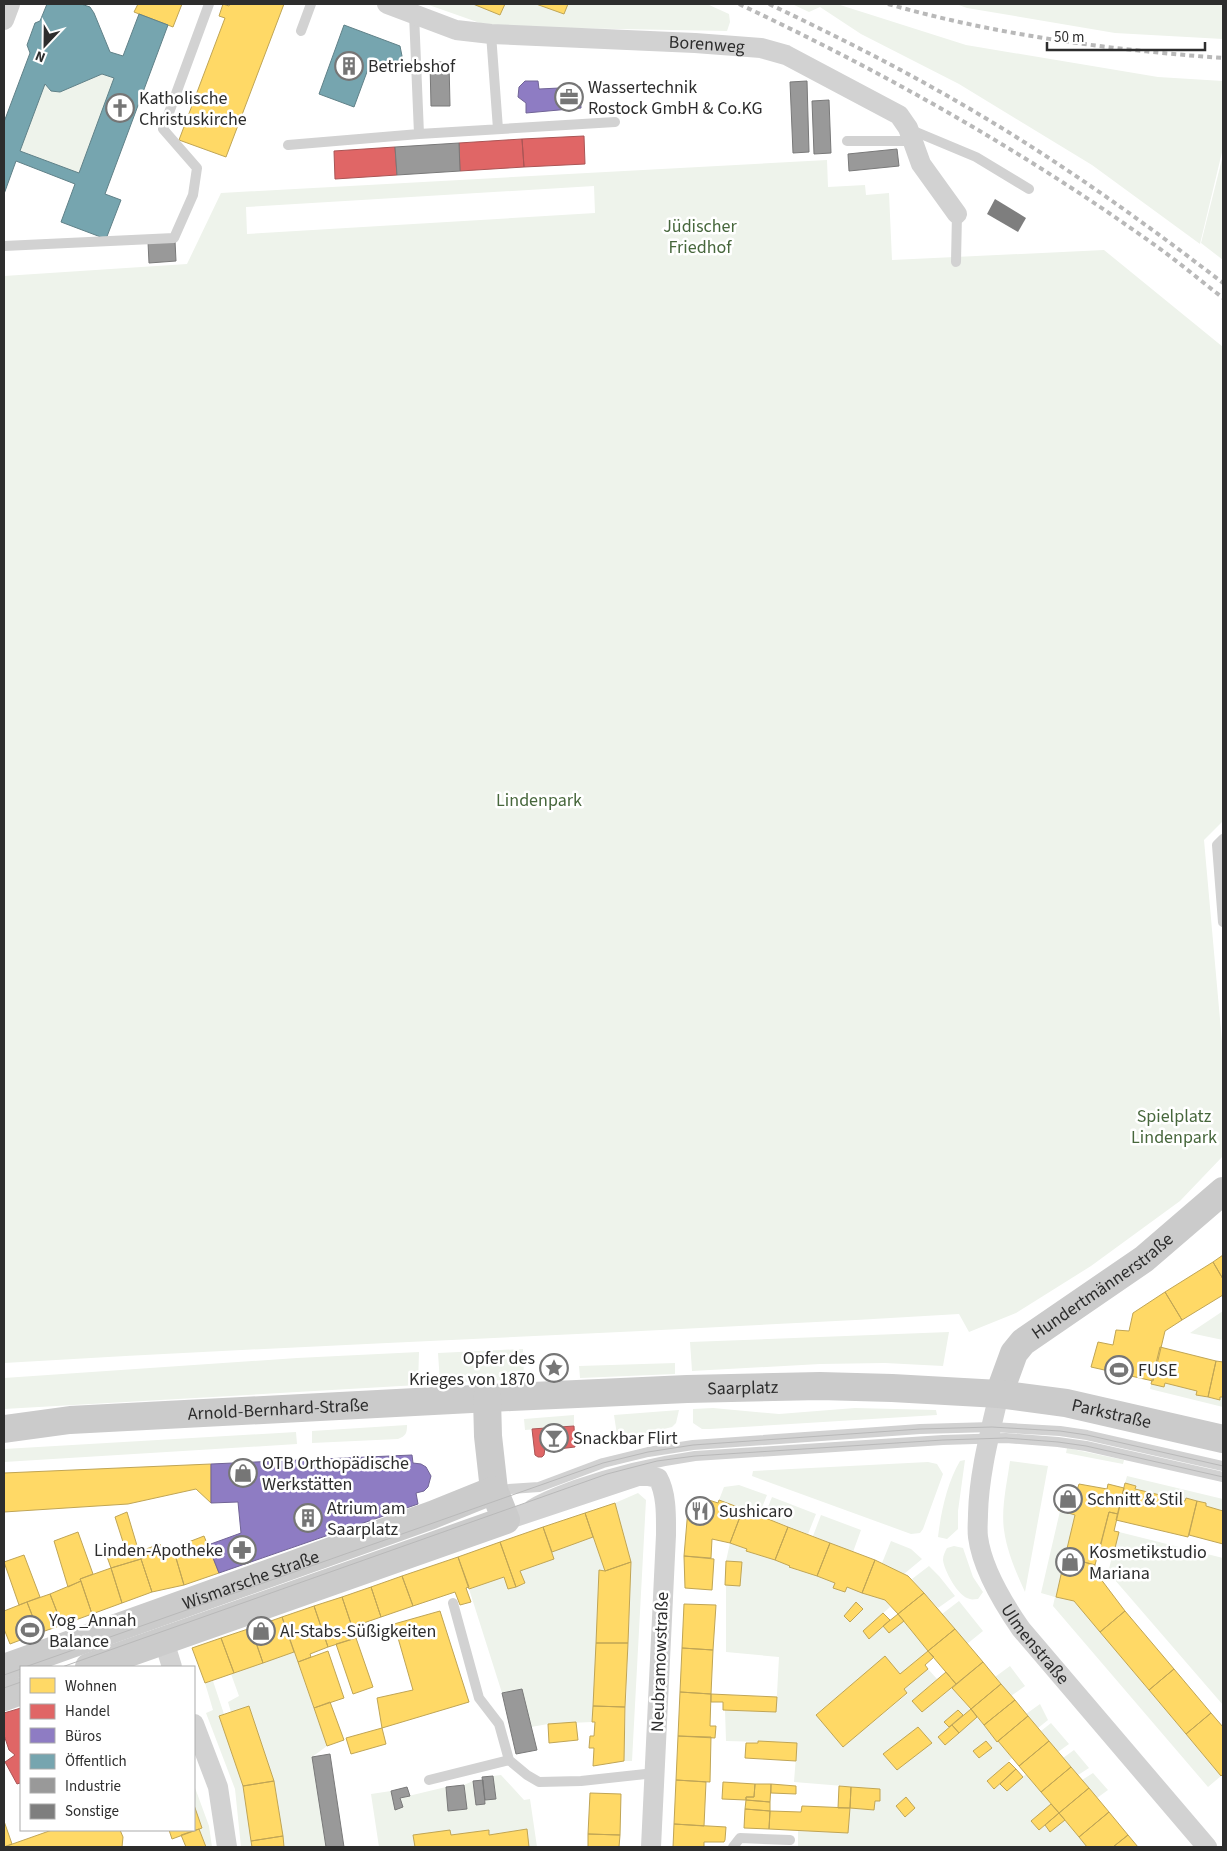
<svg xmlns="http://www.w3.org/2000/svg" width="1227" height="1851" viewBox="0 0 1227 1851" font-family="'Source Sans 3',sans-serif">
<rect width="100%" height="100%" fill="#fff"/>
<path fill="#eef3eb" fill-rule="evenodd" d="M426 4H707L729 14 730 22 727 31 509 27 480 23Z
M792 4H837L966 45 1158 77 1223 81V148L1200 244 1092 165 959 84 861 34 820 7 809 12Z
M956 4H1223V39L1115 33 967 8Z
M102 74 114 78 79 173 20 151 45 84 50 91 60 92Z
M1223 155V260L1201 243Z
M827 160 828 187 865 185 866 195 889 193 892 260 1104 250 1223 347V821L1204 840 1223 1053V1156L1180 1201 1091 1266 1016 1313 969 1332 959 1314C640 1333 322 1344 4 1363V276L187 264 221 193ZM594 186 595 213 247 234 246 207Z
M1223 1311V1340L1190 1333Z
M949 1332 943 1366 885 1363 820 1364 692 1371 690 1342Z
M523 1349 524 1379 440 1383 438 1353Z
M419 1352 418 1385 4 1409V1378L297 1358Z
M675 1363V1374L580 1378 579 1366Z
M1165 1383 1197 1391 1196 1395 1219 1400 1220 1397H1223V1407L1150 1389 1151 1384 1164 1387Z
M713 1408 779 1414 855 1408 936 1410 937 1415 710 1429H702L693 1423V1409Z
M679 1410 676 1423 672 1427 623 1439 617 1435 614 1415Z
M574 1415V1426L525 1430 524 1419Z
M407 1425C407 1433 406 1436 398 1439L312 1443V1431Z
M296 1432 297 1444 4 1462V1449Z
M1067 1448 1124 1460 1123 1464 1066 1453Z
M965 1460 958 1511V1529L947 1539 938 1537C941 1512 947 1483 960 1461Z
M1010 1461 1048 1466 1025 1592C1016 1572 1007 1552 1004 1530 1001 1508 1007 1483 1010 1461Z
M928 1462 937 1464 943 1474 923 1529 920 1533 911 1534 752 1476 753 1471Z
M1127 1476 1223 1499V1511L1206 1506V1503L1186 1498 1185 1501 1135 1489 1136 1486 1125 1483Z
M739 1485 767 1495 759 1515 719 1500 724 1487Z
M638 1493 646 1500 632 1761H624L631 1562 615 1503Z
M772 1497 816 1514 808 1534 764 1517Z
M1060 1511 1075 1515 1056 1597 1074 1601 1221 1776 1208 1787 1053 1606 1055 1597 1041 1593Z
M821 1515 861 1530 853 1552 813 1536Z
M1119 1532 1223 1558V1705L1108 1572Z
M593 1537 605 1571 592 1722 548 1724 531 1727 522 1689 502 1693 469 1589 504 1577 508 1589 525 1584 520 1571 554 1559 552 1552Z
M891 1541 911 1549 922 1559 904 1574 882 1563Z
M730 1543 747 1549V1551L757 1555V1553L790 1566V1567L799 1571 800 1569 885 1600 890 1607 863 1631 869 1638 883 1626 889 1633 904 1621 928 1651 900 1674 885 1657 816 1714 843 1747 907 1694 904 1689 928 1669 937 1679 912 1701 922 1712 952 1688 1012 1758 987 1782 994 1789 1000 1784 1007 1791 1026 1774 1051 1804 1032 1821 1039 1830 1045 1825 1050 1832 1065 1820 1087 1847H798V1830L848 1833 850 1808 874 1810 875 1801H880V1789L794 1782 797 1743 726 1741 725 1710 776 1712 779 1657 726 1652V1561Z
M954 1546 963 1548 973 1577 983 1592 978 1599C975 1599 972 1600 970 1599 958 1597 944 1570 943 1560 943 1555 945 1552 947 1548Z
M929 1566 939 1576 955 1596 938 1608 912 1579Z
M959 1601 983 1631 967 1644 942 1614Z
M294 1652 327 1746 312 1757 326 1847H284L274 1781 249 1706 231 1712 228 1702 239 1696 231 1674Z
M1010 1666 1025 1686 1011 1696 995 1677Z
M213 1681 224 1714 219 1716 243 1786 252 1847H241L235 1789 206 1713 213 1710 205 1683Z
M1040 1704 1048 1720 1038 1728 1026 1714Z
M1051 1723 1069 1744 1058 1752 1041 1731Z
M1074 1750 1089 1768 1078 1775 1063 1758Z
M1093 1773 1108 1790 1097 1798 1082 1780Z
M501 1775 524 1800 530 1799 537 1847H379L371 1794 391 1791 396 1809 402 1807 400 1798 446 1787 448 1811 467 1809 464 1785 473 1781 476 1805 485 1804V1800L496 1798 493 1776Z
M194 1785 209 1826 212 1847H206L199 1829 202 1828 194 1805Z"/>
<path fill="#ffd966" stroke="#c0a555" d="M138 4H182L173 27 134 12Z
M223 4 229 6 230 4H284L226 157 179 140 225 18 219 16Z
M473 4H505L500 15Z
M536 4H568L564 14Z
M1223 1255V1279L1213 1262Z
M1213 1262 1223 1279V1295L1182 1320 1165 1292Z
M1165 1292 1182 1320 1165 1331 1153 1381 1091 1367 1098 1342 1113 1345 1116 1330 1129 1331 1133 1313Z
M1160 1347 1216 1361 1208 1397 1196 1395 1197 1391 1165 1383 1164 1387 1151 1384Z
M1216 1361 1223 1362V1397H1220V1400L1208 1397Z
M211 1464V1503L196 1489 128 1504 4 1512V1473Z
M1125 1483 1136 1486 1135 1489 1185 1501 1186 1498 1197 1501 1188 1537 1116 1520Z
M1079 1484 1107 1489 1108 1484 1124 1488 1118 1514 1109 1512 1095 1565 1065 1557 1075 1515 1058 1510 1063 1486 1077 1490Z
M703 1498 718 1503 719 1500 743 1509 730 1543 712 1539 711 1558 684 1556 688 1509Z
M1197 1501 1206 1503V1506L1223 1511V1544L1189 1535Z
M615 1503 631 1562 605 1571 585 1513Z
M743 1509 788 1527 775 1560 746 1551 747 1549 730 1543Z
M127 1512 141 1559 111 1568 105 1551 124 1545 115 1517Z
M1109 1512 1118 1514 1114 1531 1119 1532 1113 1556 1099 1552Z
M585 1513 593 1537 552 1552 543 1527Z
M543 1527 554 1559 520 1571 525 1583 516 1587 500 1542Z
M788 1527 830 1543 817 1576 789 1567 790 1566 775 1560Z
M78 1532 93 1574 80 1579 81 1581 68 1587 54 1541Z
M204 1536 219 1573 184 1585 173 1548Z
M500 1542 516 1587 508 1589 504 1577 469 1589 458 1557Z
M830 1543 875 1560 862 1593 847 1587 845 1592 833 1588 835 1583 817 1576Z
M160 1544 161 1548H173L184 1585 152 1592 141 1559 148 1555 146 1549Z
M24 1555 40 1597 19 1605 4 1562Z
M684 1556 714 1559 712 1590 685 1588Z
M458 1557 469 1587 466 1588 471 1602 460 1605 455 1592 413 1606 402 1576Z
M1065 1557 1095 1565 1094 1570 1125 1611 1100 1632 1074 1601 1056 1597Z
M141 1559 152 1592 122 1603 111 1568Z
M875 1560 908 1576 924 1593 898 1614 885 1600 862 1593Z
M726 1561 742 1562 740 1586 725 1585Z
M631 1562 628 1643H596L599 1570 605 1571Z
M111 1568 122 1603 92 1614 80 1579Z
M402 1576 413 1606 381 1617 371 1587Z
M81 1581 92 1614 62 1625 50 1594Z
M371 1587 381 1617 352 1627 342 1597Z
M924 1593 955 1629 928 1651 898 1614Z
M50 1594 62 1625 39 1633 27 1602Z
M342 1597 356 1638 328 1647 314 1606Z
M27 1602 39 1633 10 1644 4 1629V1611Z
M856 1602 863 1609 850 1622 844 1616Z
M684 1604 716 1605 713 1650 682 1648Z
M314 1606 328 1647 310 1654 311 1657 298 1662 282 1617Z
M440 1611 469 1702 382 1728 377 1698 413 1690 394 1624Z
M1125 1611 1174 1669 1149 1690 1100 1632Z
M883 1613 890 1620 869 1639 863 1631Z
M898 1614 904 1621 889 1633 883 1626Z
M282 1617 294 1652 263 1663 251 1628Z
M251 1628 263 1663 234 1673 221 1638Z
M955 1629 983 1662 956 1684 928 1651Z
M221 1638 234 1673 205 1683 192 1648Z
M356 1638 373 1687 353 1694 336 1644Z
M596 1643H628L625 1707 593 1706Z
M682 1648 713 1650 711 1694 680 1692Z
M328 1651 344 1698 314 1708 298 1662Z
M928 1651 934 1657 925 1665 928 1669 904 1689 907 1693 843 1747 816 1715 885 1656 900 1674Z
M983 1662 1001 1684 971 1709 952 1688Z
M1174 1669 1211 1713 1186 1734 1149 1690Z
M946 1672 956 1684 922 1712 912 1701Z
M1001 1684 1015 1700 984 1725 971 1709Z
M680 1692 711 1694 710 1726H716L715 1738 678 1736Z
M711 1694 777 1697 776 1712 723 1710V1702H711Z
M1015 1700 1028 1716 997 1742 984 1725Z
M330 1702 344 1740 327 1746 314 1708Z
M249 1706 274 1781 243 1786 219 1716Z
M593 1706 625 1707 624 1761 593 1766 594 1748H589L590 1736H594L595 1722H592Z
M971 1709 977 1717 959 1733 952 1725Z
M958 1710 963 1715 949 1727 944 1722Z
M1211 1713 1223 1727V1774L1221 1776 1186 1734Z
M1028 1716 1049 1741 1019 1766 998 1741Z
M576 1722 578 1740 549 1743 548 1724Z
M952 1725 959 1733 945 1745 938 1737Z
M918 1727 932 1743 897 1770 883 1754Z
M382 1728 386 1744 351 1754 346 1738Z
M678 1736 711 1737 710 1782 676 1780Z
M758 1741 797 1743 796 1761 745 1758 746 1743H758Z
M986 1741 992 1748 979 1758 973 1751Z
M1049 1741 1071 1767 1041 1792 1019 1766Z
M1009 1762 1016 1769 994 1789 987 1781Z
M1071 1767 1089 1788 1059 1813 1041 1792Z
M1016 1769 1023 1777 1007 1791 1000 1784Z
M676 1780 706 1782 704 1826 674 1824Z
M274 1781 283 1836 251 1841 243 1786Z
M723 1782 755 1784 754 1797H746V1800L722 1799Z
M755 1784H771L770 1802 746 1800V1797H754Z
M771 1784 796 1786V1794L771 1793Z
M839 1786 851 1787 850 1808H838Z
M851 1787 880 1789V1801H875L874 1810 850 1808Z
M1089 1788 1109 1812 1079 1837 1059 1813Z
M590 1793 621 1794 620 1835 588 1834Z
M906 1797 915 1808 905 1817 896 1806Z
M746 1800 770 1802V1811L745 1809Z
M1051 1804 1059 1813 1039 1830 1031 1821Z
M194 1805 202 1828 172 1839 169 1830H194Z
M802 1806 850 1808 848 1833 769 1829 770 1811 801 1812Z
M745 1809 770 1811 769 1829 744 1828Z
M1109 1812 1128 1835 1113 1847H1087L1079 1837Z
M1059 1813 1065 1820 1050 1832 1045 1825Z
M4 1821 12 1844 4 1847Z
M674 1824 726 1827 725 1840 724 1842H704V1847H673Z
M199 1829 206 1847H186L181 1835Z
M527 1829 529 1847H415L413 1835 450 1830 451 1835 489 1830V1835Z
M52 1830H120L123 1837 122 1847H4Z
M588 1834 620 1835 619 1847H588Z
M1128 1835 1138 1847H1113Z
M283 1836 284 1847H252L251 1841Z"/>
<path fill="#e06666" stroke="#a55" d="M584 136 585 164 524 167 522 139Z
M522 139 524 167 460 171 459 143Z
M395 147 397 175 335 179 334 151Z
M574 1426 575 1447 550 1450 545 1448 544 1455 542 1457H538L535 1455 532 1429Z
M21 1708V1786L20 1783 17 1784 5 1762 15 1755 9 1750 4 1735V1713Z"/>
<path fill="#8e7cc3" stroke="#716496" d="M525 81H538L539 89 580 87 581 108 526 113V103L518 97 519 87Z
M412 1455 413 1463 421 1464 426 1467 431 1476 428 1487 424 1491 416 1493 418 1504 219 1573 208 1545 241 1533 238 1502 211 1503V1464Z"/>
<path fill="#76a5af" stroke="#608188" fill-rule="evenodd" d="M47 4H81L90 7 94 13 110 52 123 56 139 14 168 25 105 194 121 200 106 239 61 222 75 184 16 161 4 194V122L30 53 27 45 35 23 40 21ZM102 74 114 78 79 173 20 151 45 84 51 91 60 92Z
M344 25 400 46 402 56 397 70 371 61 354 107 319 94Z"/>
<path fill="#999" stroke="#797979" d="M430 62H449L450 106H431Z
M807 81 809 152 793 153 790 82Z
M829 100 831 153 814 154 812 101Z
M459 143 460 171 397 175 395 147Z
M897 149 899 166 849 171 848 154Z
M175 241 176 261 149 263 148 242Z
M522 1689 537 1750 516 1754 502 1693Z
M330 1754 344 1847H326L312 1757Z
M493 1776 496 1799 485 1800 482 1777Z
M483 1780 485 1804 476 1805 473 1781Z
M464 1785 467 1809 448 1811 446 1787Z
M407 1787 410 1796 400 1798 403 1807 395 1810 391 1791Z"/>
<path fill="#7e7e7e" d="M995 199 1026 218 1018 232 987 214Z"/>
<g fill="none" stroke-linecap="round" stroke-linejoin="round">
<path stroke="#d2d2d2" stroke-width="10" d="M414 14 419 134 615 122
M301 31 311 4
M491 34 498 129
M909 129 976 157 1029 189
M847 141H914
M288 145 419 134
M4 246 174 238 193 195 197 168 163 129 209 4
M956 262 957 214
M1223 839 1217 845 1223 922
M495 1490 539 1487 603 1463 648 1452 693 1445 920 1429 992 1427 1060 1431 1087 1435 1223 1466
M530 1505C544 1496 559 1491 575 1485 615 1471 653 1462 695 1456L943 1440 1006 1438 1058 1442 1086 1446 1223 1477
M453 1603 479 1698 499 1724 509 1760
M429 1780 509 1760 527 1775 539 1782 581 1781 655 1773
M733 1847 740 1838 790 1840"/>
<g stroke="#d2d2d2" stroke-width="20">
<path id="s1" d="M387 4 456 30 491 34 695 43 761 48 786 55 899 115 908 128 921 164 957 214"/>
<path d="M4 20 10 4"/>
<path id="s2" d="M999 1394C990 1433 979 1473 978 1514 978 1521 977 1529 978 1537 982 1568 1003 1603 1021 1629L1207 1847"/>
<path d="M506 1520 638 1476H648L658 1478C667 1494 666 1518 666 1535L651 1847"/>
<path d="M164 1641 172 1667"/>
<path d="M194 1724 218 1787 227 1847"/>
</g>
<g stroke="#cbcbcb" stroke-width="28">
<path id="s3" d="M999 1394 1014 1353 1023 1342 1144 1259 1223 1191"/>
<path id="s4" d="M4 1429 70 1420 511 1397 687 1389 820 1386 892 1388 999 1394 1066 1403 1223 1439"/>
<path d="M89 1667 506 1520 494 1490 488 1436 487 1398"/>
<path id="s5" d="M4 1668 432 1515 494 1490"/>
<path d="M4 1697 21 1691"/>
</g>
<path stroke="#b9b9b9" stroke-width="1" d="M25 1667 603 1463 648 1452 693 1445 920 1429 992 1427 1060 1431 1087 1435 1223 1466
M62 1667 607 1474 657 1461 695 1456 943 1440 1006 1438 1058 1442 1086 1446 1223 1477
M4 1675 21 1669
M4 1688 21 1682"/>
<path stroke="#b9b9b9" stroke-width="4" stroke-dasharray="5 4" stroke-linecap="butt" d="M739 4C879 70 1015 146 1142 236 1170 255 1196 277 1223 298
M769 4C830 33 892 64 951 98 1046 152 1136 216 1223 283
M888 4C997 35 1110 50 1223 58"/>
</g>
<defs>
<symbol id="building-ring" viewBox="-11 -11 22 22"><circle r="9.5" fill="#fff" stroke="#767676" stroke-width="1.5"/><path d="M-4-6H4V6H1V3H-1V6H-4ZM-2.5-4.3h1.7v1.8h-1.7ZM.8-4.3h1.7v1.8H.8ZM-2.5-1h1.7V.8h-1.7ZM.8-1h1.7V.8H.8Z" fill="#767676"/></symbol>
<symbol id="office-ring" viewBox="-11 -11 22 22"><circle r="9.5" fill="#fff" stroke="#767676" stroke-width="1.5"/><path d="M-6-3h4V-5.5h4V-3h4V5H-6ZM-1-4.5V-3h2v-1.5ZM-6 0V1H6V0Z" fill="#767676"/></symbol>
<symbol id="church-ring" viewBox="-11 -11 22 22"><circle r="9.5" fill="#fff" stroke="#767676" stroke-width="1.5"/><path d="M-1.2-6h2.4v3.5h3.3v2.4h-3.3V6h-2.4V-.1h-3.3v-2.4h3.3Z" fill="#767676"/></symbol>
<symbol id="sight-ring" viewBox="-11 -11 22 22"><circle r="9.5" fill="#fff" stroke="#767676" stroke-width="1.5"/><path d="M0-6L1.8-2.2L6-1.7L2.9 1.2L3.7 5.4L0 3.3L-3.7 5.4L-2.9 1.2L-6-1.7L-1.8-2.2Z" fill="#767676"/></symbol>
<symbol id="stadium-ring" viewBox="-11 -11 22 22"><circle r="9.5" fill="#fff" stroke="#767676" stroke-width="1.5"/><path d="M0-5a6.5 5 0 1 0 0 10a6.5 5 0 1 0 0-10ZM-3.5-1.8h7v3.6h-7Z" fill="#767676"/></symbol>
<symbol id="bar-ring" viewBox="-11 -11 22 22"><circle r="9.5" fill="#fff" stroke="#767676" stroke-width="1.5"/><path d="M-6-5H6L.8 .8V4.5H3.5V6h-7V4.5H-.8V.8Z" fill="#767676"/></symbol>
<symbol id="shop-ring" viewBox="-11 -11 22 22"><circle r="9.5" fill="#fff" stroke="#767676" stroke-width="1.5"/><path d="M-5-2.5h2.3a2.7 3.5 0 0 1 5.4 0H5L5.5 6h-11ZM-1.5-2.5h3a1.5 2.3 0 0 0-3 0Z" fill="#767676"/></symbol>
<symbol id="restaurant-ring" viewBox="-11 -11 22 22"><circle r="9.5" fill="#fff" stroke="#767676" stroke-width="1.5"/><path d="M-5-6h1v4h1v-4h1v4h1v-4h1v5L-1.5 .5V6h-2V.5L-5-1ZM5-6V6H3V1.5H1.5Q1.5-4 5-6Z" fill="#767676"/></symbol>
<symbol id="pharmacy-ring" viewBox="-11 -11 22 22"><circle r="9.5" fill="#fff" stroke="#767676" stroke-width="1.5"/><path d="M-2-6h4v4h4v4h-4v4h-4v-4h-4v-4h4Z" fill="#767676"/></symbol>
</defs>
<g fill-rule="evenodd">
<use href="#building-ring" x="333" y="50" width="32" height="32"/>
<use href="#office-ring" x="553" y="81" width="32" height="32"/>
<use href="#church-ring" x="104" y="92" width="32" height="32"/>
<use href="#sight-ring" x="538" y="1352" width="32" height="32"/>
<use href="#stadium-ring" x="1103" y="1354" width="32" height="32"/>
<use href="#bar-ring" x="538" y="1422" width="32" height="32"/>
<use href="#shop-ring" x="227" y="1457" width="32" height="32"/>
<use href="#shop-ring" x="1052" y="1483" width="32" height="32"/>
<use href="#restaurant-ring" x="684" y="1495" width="32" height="32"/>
<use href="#building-ring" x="292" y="1502" width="32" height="32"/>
<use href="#pharmacy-ring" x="226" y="1534" width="32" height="32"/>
<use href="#shop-ring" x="1054" y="1546" width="32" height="32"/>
<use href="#stadium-ring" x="14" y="1614" width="32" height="32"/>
<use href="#shop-ring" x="245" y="1615" width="32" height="32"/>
</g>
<g text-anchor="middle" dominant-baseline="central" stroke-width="5" stroke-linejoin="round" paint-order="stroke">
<g font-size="18" fill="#2d2d2d" stroke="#fff">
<text stroke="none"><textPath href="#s1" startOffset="325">Borenweg</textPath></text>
<text stroke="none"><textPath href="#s3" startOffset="155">Hundertmännerstraße</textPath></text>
<text stroke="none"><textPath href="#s4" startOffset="740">Saarplatz</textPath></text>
<text stroke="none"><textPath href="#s4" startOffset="275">Arnold-Bernhard-Straße</textPath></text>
<text stroke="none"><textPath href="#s4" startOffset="1111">Parkstraße</textPath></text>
<text stroke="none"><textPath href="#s5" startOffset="262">Wismarsche Straße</textPath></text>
<text stroke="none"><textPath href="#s2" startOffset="268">Ulmenstraße</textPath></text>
<text transform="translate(660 1662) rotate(-88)">Neubramowstraße</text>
</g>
<g font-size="18" fill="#2d2d2d" stroke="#fff" text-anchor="start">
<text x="368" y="66">Betriebshof</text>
<text x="588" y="87">Wassertechnik<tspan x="588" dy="21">Rostock GmbH &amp; Co.KG</tspan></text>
<text x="139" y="98">Katholische<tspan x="139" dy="21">Christuskirche</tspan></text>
<text x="535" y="1358" text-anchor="end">Opfer des<tspan x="535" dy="21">Krieges von 1870</tspan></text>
<text x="1138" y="1370">FUSE</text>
<text x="573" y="1438">Snackbar Flirt</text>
<text x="262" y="1463">OTB Orthopädische<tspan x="262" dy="21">Werkstätten</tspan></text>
<text x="1087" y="1499">Schnitt &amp; Stil</text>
<text x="327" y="1508">Atrium am<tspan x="327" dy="21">Saarplatz</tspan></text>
<text x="719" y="1511">Sushicaro</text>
<text x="223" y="1550" text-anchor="end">Linden-Apotheke</text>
<text x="1089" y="1552">Kosmetikstudio<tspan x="1089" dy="21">Mariana</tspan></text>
<text x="49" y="1620">Yog _Annah<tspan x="49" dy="21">Balance</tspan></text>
<text x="280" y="1631">Al-Stabs-Süßigkeiten</text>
</g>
<g font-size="18" fill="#47673c" stroke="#fff">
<text x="700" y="226">Jüdischer<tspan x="700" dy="21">Friedhof</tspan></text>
<text x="539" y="800">Lindenpark</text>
<text x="1174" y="1116">Spielplatz<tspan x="1174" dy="21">Lindenpark</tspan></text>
</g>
</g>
<rect width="1227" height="1851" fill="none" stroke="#2d2d2d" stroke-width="10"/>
<rect x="20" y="1666" width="175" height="165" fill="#ffffff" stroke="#ababab"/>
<rect x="30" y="1678" width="25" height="15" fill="#ffd966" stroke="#ababab"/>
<text x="65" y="1691" font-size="15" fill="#2d2d2d">Wohnen</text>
<rect x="30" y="1704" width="25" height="15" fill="#e06666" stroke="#ababab"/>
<text x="65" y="1716" font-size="15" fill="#2d2d2d">Handel</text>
<rect x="30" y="1728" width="25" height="15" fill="#8e7cc3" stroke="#ababab"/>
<text x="65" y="1741" font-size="15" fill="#2d2d2d">Büros</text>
<rect x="30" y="1754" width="25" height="15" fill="#76a5af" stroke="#ababab"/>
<text x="65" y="1766" font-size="15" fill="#2d2d2d">Öffentlich</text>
<rect x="30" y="1778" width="25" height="15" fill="#999999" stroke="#ababab"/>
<text x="65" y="1791" font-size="15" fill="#2d2d2d">Industrie</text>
<rect x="30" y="1804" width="25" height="15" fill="#7e7e7e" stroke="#ababab"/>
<text x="65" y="1816" font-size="15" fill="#2d2d2d">Sonstige</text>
<g transform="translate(45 45) rotate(202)" stroke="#ffffff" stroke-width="4" paint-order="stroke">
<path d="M0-4L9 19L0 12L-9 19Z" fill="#2d2d2d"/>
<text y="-8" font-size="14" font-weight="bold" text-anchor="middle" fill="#2d2d2d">N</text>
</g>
<path d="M1047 42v8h158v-8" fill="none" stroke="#2d2d2d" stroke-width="2.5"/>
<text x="1054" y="42" font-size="15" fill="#2d2d2d" stroke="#ffffff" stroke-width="4" paint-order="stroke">50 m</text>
</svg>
